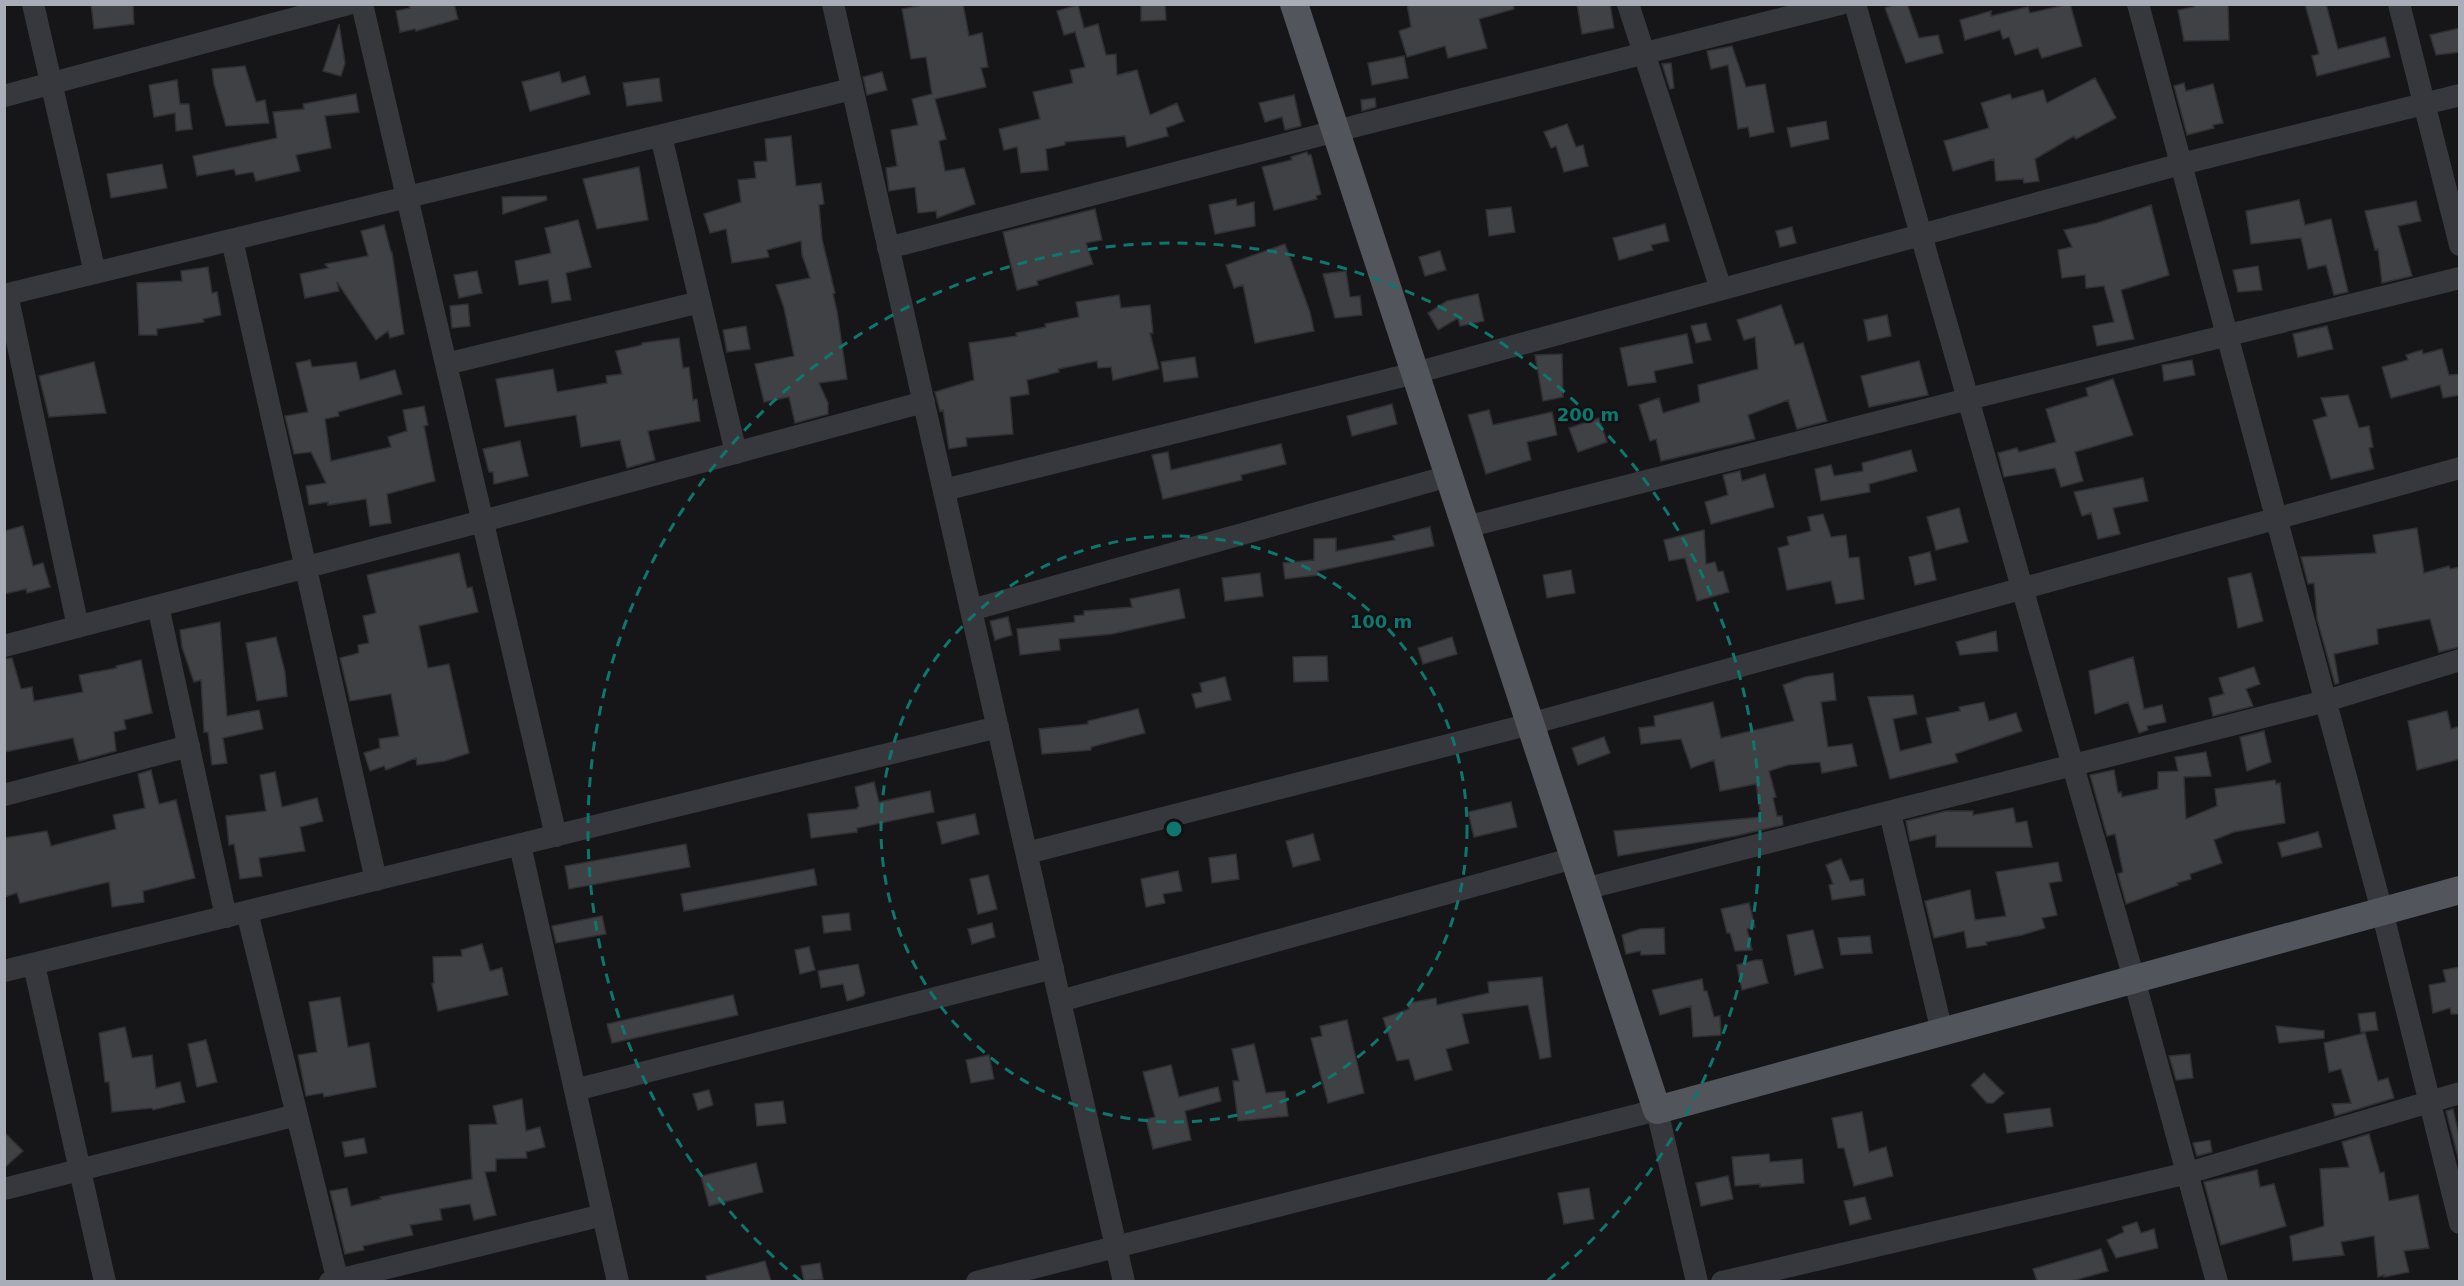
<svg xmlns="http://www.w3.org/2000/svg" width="2464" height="1286" viewBox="0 0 2464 1286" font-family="'DejaVu Sans',sans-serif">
<rect width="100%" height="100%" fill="#161618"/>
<path fill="#404145" stroke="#303034" stroke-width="1.5" d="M91 4H133L134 24 94 29Z
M409 4H454L458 19 416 31 415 29 400 32 396 11 410 8Z
M928 4H963L969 36 982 33 988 67 981 68 986 87 935 99 946 139 939 141 945 171 964 168 975 204 937 218 936 211 918 213 915 187 889 191 886 168 897 166 891 130 918 125 912 99 932 94 926 57 911 59 902 9Z
M1141 4H1165L1166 20 1141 21Z
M1407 4H1513L1514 9 1479 19 1487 48 1448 58 1445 46 1407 57 1399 31 1411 27Z
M1577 4H1610L1614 28 1582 34Z
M1896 4H1907L1919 38 1938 35 1943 53 1906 63 1885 8Z
M2070 4 2082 46 2042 58 2038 48 2015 55 2009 37 2003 39 2000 30 1965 40 1960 20 1991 11V16L2028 7 2030 13Z
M2194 4H2228L2229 40 2184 41 2178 10 2194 7Z
M2305 4H2326L2338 49 2385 37 2390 57 2317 76 2312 56 2319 54Z
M1078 5 1084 28 1098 24 1106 55 1116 54 1117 75 1137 70 1150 115 1177 103 1184 121 1166 128 1168 136 1127 147 1125 136 1065 142V145L1046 149 1048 170 1021 173 1017 147 1004 150 999 129 1040 119 1033 92 1073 83 1070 70 1085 67 1075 32 1064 35 1057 11Z
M339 24 345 63 341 76 323 71Z
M2460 28V52L2436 55 2430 35Z
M1732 46 1746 87 1765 84 1774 132 1750 137 1748 127 1738 129 1728 65 1711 69 1707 51Z
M1404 56 1408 78 1372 85 1368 63Z
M1671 63 1674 88 1670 89 1662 64Z
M245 66 256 102 265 100 269 123 226 126 214 84 212 69Z
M559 72 562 83 585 76 590 94 530 111 522 82Z
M882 72 887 90 867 95 863 77Z
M659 78 662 101 627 106 623 83Z
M2095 78 2116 118 2076 139 2074 136 2035 159 2039 181 2024 183 2023 179 1996 181 1994 159 1953 171 1944 141 1989 128 1981 103 2010 94 2012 99 2043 90 2047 103Z
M177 80 180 104H189L192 129 176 131 175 113 154 117 149 85Z
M2184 83 2186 91 2213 84 2223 123 2213 125 2214 128 2187 135 2174 86Z
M356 94 359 112 325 116 331 148 296 155 300 171 256 181 253 172 236 175 234 169 197 176 193 156 277 138 273 112 304 109 303 104Z
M1294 95 1301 126 1285 130 1282 117 1265 122 1259 103Z
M1375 98 1376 107 1362 111 1361 100Z
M1826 121 1829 139 1791 147 1787 128Z
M1567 124 1576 147 1583 145 1588 166 1564 172 1556 146 1551 148 1544 132Z
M791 136 796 186 821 183 824 204 819 205 822 239 835 293 833 294 837 311 847 379 819 383 828 403V414L795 423 789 397 764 402 755 364 794 356 784 308 776 285 810 278 802 255 801 241 767 250 769 257 732 263 726 229 710 233 704 214 741 202 738 180 756 178 754 162 767 161 765 139Z
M1307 152 1308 155H1311L1321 194 1316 196 1317 199 1274 210 1262 167 1292 160 1291 157Z
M162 164 167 188 111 198 107 174Z
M639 167 648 220 597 229 583 179Z
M546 196 547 200 503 214 502 197Z
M1236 199 1237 206 1254 202 1255 226 1215 234 1209 205Z
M2299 200 2305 225 2331 219 2348 292 2334 295 2326 265 2308 269 2301 238 2251 244 2246 211Z
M2416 201 2421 221 2398 226 2412 276 2382 283 2378 249 2375 250 2365 211Z
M2151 205 2169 275 2121 290 2134 339 2097 346 2093 326 2114 322 2104 286 2086 288 2085 275 2062 278 2058 250 2072 247 2064 230 2097 223Z
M1511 207 1515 232 1489 236 1486 210Z
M1095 209 1102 240 1086 243 1093 264 1037 281 1038 285 1017 290 1003 232Z
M578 220 591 267 566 273 571 300 552 303 548 280 519 285 515 261 551 253 545 228Z
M1665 224 1669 241 1651 245 1653 250 1619 260 1613 238Z
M384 225 391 252H392L404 334 390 338 388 331 376 340 337 282 339 291 305 298 300 274 328 268 325 264 368 256 361 231Z
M1792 227 1796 243 1780 247 1776 231Z
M1285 244 1310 312 1314 331 1255 343 1243 285 1234 288 1226 265Z
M1440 251 1446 270 1425 276 1419 257Z
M2258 266 2262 290 2238 292 2233 270Z
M208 267 212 293 217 292 221 315 203 319 204 322 157 329V335H139L137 283 182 281 181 271Z
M477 271 482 293 459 298 454 275Z
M1346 271 1350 297 1360 296 1362 315 1335 318 1323 274Z
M1478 294 1484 321 1460 326 1458 318 1438 330 1428 313 1447 301Z
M1119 295 1121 308 1150 305 1153 333H1150L1159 369 1113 380 1111 367 1098 368 1097 361 1058 369 1059 372 1027 380 1029 394 1010 397 1013 434 966 438 967 446 949 449 943 410 940 411 935 392 974 380 969 343 1017 336 1016 333 1046 327 1045 324 1079 317 1076 302Z
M468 304 470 326 452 328 450 306Z
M1781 305 1795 345 1803 343 1827 421 1797 429 1788 400 1748 415 1755 439 1661 461 1656 439 1650 441 1639 405 1659 398 1663 413 1700 402 1698 385 1758 369 1755 337 1744 340 1737 320Z
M1887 315 1891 336 1868 341 1864 320Z
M1706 323 1711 340 1696 343 1691 326Z
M746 326 750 349 727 352 723 330Z
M2327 326 2333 349 2298 357 2293 334Z
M1687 334 1693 363 1654 371 1656 382 1628 386 1620 348Z
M679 338 683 368 689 367 693 400 697 399 700 421 648 431 655 460 627 468 620 440 581 447 576 415 505 427 496 379 553 369 557 392 607 383 606 376 622 374 616 351 642 345V343Z
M2442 349 2449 375 2460 374V395L2443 398 2440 385 2391 398 2382 367 2408 360 2406 355 2422 350 2423 354Z
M1562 354 1563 397 1543 401 1535 355Z
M1195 357 1198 377 1164 382 1161 362Z
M310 360 312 367 356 362 360 380 395 370 402 394 338 412 339 416 325 419 331 461 391 447 388 437 407 431 403 410 424 406 428 425 424 426 435 481 387 494 391 523 370 526 366 499 328 505V502L309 505 306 486 326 483 311 452 294 454 285 416 308 412 296 363Z
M2192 360 2195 375 2164 381 2162 365Z
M1919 361 1928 395 1869 407 1861 376Z
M94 362 106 413 49 417 39 376Z
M2113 379 2133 435 2075 452 2083 481 2061 487 2055 468 2004 477 1998 453 2017 448 2019 452 2056 442 2046 409 2088 396 2086 388Z
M2348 395 2359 428 2369 426 2373 447 2369 448 2374 469 2331 479 2313 420 2327 416 2321 398Z
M1392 404 1397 424 1352 436 1347 416Z
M1489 410 1493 425 1552 412 1557 435 1527 442 1531 460 1486 474 1468 415Z
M1599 418 1607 442 1578 452 1569 428Z
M520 441 528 476 494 484 493 472H489L483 449Z
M1281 444 1286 464 1241 475 1242 480 1163 499 1152 455 1168 452 1171 470Z
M1911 450 1917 471 1869 484 1870 492 1821 501 1815 469 1831 465 1834 476 1863 471 1862 463Z
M1740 471 1742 481 1765 474 1774 507 1711 524 1705 502 1728 495 1723 475Z
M2143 478 2148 501 2113 508 2120 534 2098 539 2091 513 2082 516 2074 492Z
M1959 508 1968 542 1936 550 1927 517Z
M1823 514 1831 537 1846 535 1849 558 1859 557 1864 599 1836 604 1831 581 1787 590 1778 548 1789 545 1787 537 1811 531 1808 517Z
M23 526 33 566 43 563 50 587 27 593 26 589 4 594V531Z
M1430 527 1434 546 1318 571V575L1285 579 1283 563 1314 560V539L1336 538V551L1395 540 1393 536Z
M2417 528 2424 573 2449 566 2450 569 2460 567V647L2439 652 2430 619 2377 629 2378 644 2334 654 2339 683 2335 684 2317 619 2314 583 2308 584 2301 557 2376 553 2373 535Z
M1704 530 1706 564 1715 562 1718 572 1723 571 1729 592 1697 601 1685 558 1669 561 1664 540Z
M1930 552 1936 580 1915 585 1909 557Z
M459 553 467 588 472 587 478 612 419 626 428 668 449 664 469 753 445 761 417 765 416 758 386 770 384 766 370 771 364 753 380 748 379 739 399 736 391 694 350 701 340 658 359 653 358 645 369 643 363 616 376 613 367 575Z
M1571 570 1575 593 1547 598 1543 575Z
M1260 573 1263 596 1225 601 1222 578Z
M2251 573 2263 621 2238 628 2228 578Z
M1179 589 1185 618 1112 634 1059 639 1060 650 1020 655 1017 629 1075 622 1074 616 1084 615V611L1132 607 1130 599Z
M1008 617 1012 635 995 640 990 621Z
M220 622 227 716 259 710 263 729 223 738 227 763 212 765 208 732H204L201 680 194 682 182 647 180 630Z
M1996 631 1998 651 1960 655 1956 642Z
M276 637 285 672 287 696 257 701 246 643Z
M1452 637 1457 654 1423 664 1418 648Z
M1327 656 1328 681 1294 682 1293 657Z
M2133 657 2144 709 2162 705 2166 722 2147 726 2148 730 2139 733 2128 702 2095 714 2089 671Z
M12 658 21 689 32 687 34 701 83 692 79 675 117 668 116 666 141 660 152 713 124 720 126 729 114 732 116 751 79 761 73 738 4 752V659Z
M2254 667 2260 684 2246 689 2253 706 2213 716 2209 698 2224 694 2219 678Z
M1833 673 1836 700 1821 702 1828 747 1852 744 1857 766 1822 773 1820 762 1788 765 1769 771 1776 797 1773 798 1777 816H1782L1783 825 1735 836 1618 856 1614 831 1761 817 1756 784 1720 791 1714 760 1691 768 1681 739 1641 744 1639 728 1655 726 1654 716 1713 702 1721 738 1794 721 1783 685 1805 677Z
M1225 677 1231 700 1196 708 1192 694 1202 692 1200 683Z
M1913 695 1917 714 1893 719 1900 751 1932 743 1926 718 1960 711 1959 707 1984 702 1989 721 2016 713 2022 731 1955 754 1958 762 1890 779 1868 697Z
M1138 709 1145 733 1091 747V750L1042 754 1039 729 1088 724V721Z
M2447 711 2451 729 2460 726V759L2417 770 2408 721Z
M2264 731 2271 762 2247 771 2240 737Z
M1604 737 1610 753 1578 765 1572 748Z
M2206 752 2211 776 2184 777 2186 819 2217 806 2215 789 2275 780 2276 784 2280 783 2285 823 2234 832 2214 840 2222 863 2190 874 2191 879 2177 883 2178 885 2126 904 2118 874 2123 872 2115 834 2107 836 2090 775 2114 770 2118 793 2121 792 2122 797 2158 789V772L2178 771 2175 757Z
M151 770 159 804 176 800 195 878 143 891 144 902 112 907 109 882 20 903 17 893 4 897V838L47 831 51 846 116 829 113 815 145 808 138 774Z
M275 772 282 807 317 798 323 821 300 827 305 851 259 858 262 876 240 879 234 844 229 845 226 816 266 811 260 775Z
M874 782 879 802 930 791 934 812 857 828V832L811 838 808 814 856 809 859 806 855 787Z
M1511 802 1517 827 1474 837 1468 812Z
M2013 808 2016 823 2027 821 2032 847H1936V835L1910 841 1906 821 1946 811H1973V815Z
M975 814 979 834 942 844 937 822Z
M2318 832 2322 847 2282 857 2278 843Z
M1313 834 1320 860 1293 867 1286 841Z
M686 844 690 867 569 889 565 866Z
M1236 854 1239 879 1212 883 1209 858Z
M1841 859 1850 881 1863 879 1865 895 1832 900 1829 885 1833 884 1826 865Z
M2058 862 2062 881 2049 883 2057 915 2042 918 2045 928 2022 935 1986 942 1987 945 1967 948 1964 931 1934 938 1925 901 1970 890 1975 920 2006 916 1996 872Z
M814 869 817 885 684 911 681 894Z
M1178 871 1182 891 1163 894 1165 903 1146 907 1141 879Z
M988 875 997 909 978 914 970 879Z
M1749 903 1755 927 1747 929 1752 950 1735 951 1730 933H1727L1721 909Z
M849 913 851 930 824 933 822 916Z
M602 916 606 934 556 943 552 926Z
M992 923 995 937 972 944 968 929Z
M1664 928 1665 954 1641 955 1640 951 1626 954 1622 935 1640 929Z
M1813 930 1823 968 1795 975 1787 935Z
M1870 936 1872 953 1841 955 1838 938Z
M482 944 490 971 502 968 508 995 438 1011 432 984 434 983 433 957 462 956 461 950Z
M809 947 815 970 800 974 795 950Z
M1755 960H1762L1768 983 1742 990 1737 965Z
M858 964 865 993 863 996 847 1001 843 984 821 988 818 971Z
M2460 967V1014H2451L2450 1008 2433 1013 2429 985 2446 982 2443 970Z
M1542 977 1551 1057 1540 1059 1528 1005 1462 1014 1469 1043 1446 1049 1452 1070 1415 1080 1409 1059 1397 1061 1383 1018 1409 1009 1408 1003 1436 998 1437 1005 1489 993 1488 982Z
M1702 979 1704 991H1707L1714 1017 1720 1016 1721 1035 1693 1037 1691 1006 1660 1015 1652 990Z
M733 995 738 1015 612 1043 607 1024Z
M340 997 348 1047 369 1043 376 1087 324 1097 323 1093 306 1096 298 1055 317 1052 309 1002Z
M2375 1012 2378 1030 2361 1032 2358 1014Z
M1347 1020 1364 1093 1328 1103 1311 1038 1322 1036 1320 1026Z
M2276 1026 2324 1031V1038L2279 1043Z
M125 1027 132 1058 152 1055 156 1088 180 1082 185 1102 153 1110 152 1108 112 1112 109 1082H105L99 1033Z
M2365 1033 2378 1081 2388 1078 2394 1098 2335 1116 2332 1104 2351 1103 2341 1069 2329 1072 2324 1043Z
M206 1040 217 1082 197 1087 188 1044Z
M1254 1044 1266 1093 1285 1091 1288 1116 1238 1121 1233 1081H1239L1232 1049Z
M2190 1054 2193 1078 2176 1080 2169 1056Z
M989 1055 994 1079 971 1083 966 1060Z
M1171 1065 1179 1097 1218 1087 1221 1101 1185 1111 1191 1140 1153 1149 1146 1119 1155 1117 1143 1072Z
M1984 1073 2004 1093 1993 1103H1987L1971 1085Z
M709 1090 713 1105 698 1110 693 1094Z
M522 1099 526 1131 540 1127 545 1147 526 1152 527 1158 496 1159V1171L485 1172 496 1215 474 1220 470 1204 440 1209 442 1220 410 1225 413 1235 363 1246 364 1250 345 1254 330 1191 347 1188 351 1206 381 1199 380 1197 472 1179 469 1125 497 1124 493 1106Z
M783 1101 786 1123 757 1126 755 1104Z
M2050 1108 2053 1126 2007 1133 2004 1114Z
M2453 1109 2460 1140V1165L2446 1111Z
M1862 1112 1869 1152 1886 1147 1893 1176 1854 1186 1844 1148H1838L1832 1118Z
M4 1132 23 1151 4 1168Z
M2369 1134 2380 1173 2384 1172 2389 1201 2418 1195 2429 1248 2404 1251 2409 1272 2384 1277V1275L2378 1277 2374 1236 2341 1242 2344 1255 2293 1261 2290 1236 2324 1226 2320 1169 2349 1167 2342 1142Z
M364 1138 367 1153 345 1157 342 1142Z
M2210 1140 2212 1152 2197 1156 2193 1143Z
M1769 1154 1770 1162 1802 1159 1804 1183 1760 1187V1184L1735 1186 1732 1157Z
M756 1163 763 1192 709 1206 701 1176Z
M2257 1170 2260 1187 2274 1184 2286 1226 2221 1245 2204 1182Z
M1728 1176 1733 1199 1701 1206 1696 1183Z
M1589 1188 1594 1219 1564 1224 1558 1193Z
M1865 1197 1871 1219 1850 1225 1844 1201Z
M2137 1222 2141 1233 2154 1229 2158 1248 2116 1258 2107 1240 2124 1232 2122 1227Z
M2101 1249 2108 1271 2072 1281H2037L2033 1269Z
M765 1261 771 1281H707L706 1276Z
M820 1263 823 1279 804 1281 801 1266Z"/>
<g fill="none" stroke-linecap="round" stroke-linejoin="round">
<path stroke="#37383d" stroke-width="22" d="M33 4 95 273
M362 4 556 836
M833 4 1124 1282
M1628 4 1721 289
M1855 4 2134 979 2217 1282
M2138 4 2382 911 2460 1223
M2399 4 2460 245
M4 96 348 4
M661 136 736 453
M232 240 376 880
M888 248 1336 131 1840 4
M7 294 78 627
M4 295 852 89
M446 364 700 302
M944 490 1415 373 2181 164 2460 95
M1466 527 1968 399 2460 278
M158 606 226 917
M971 610 1449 476
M4 646 483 521 924 402
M4 795 189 746
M1890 813 1942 1032
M520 845 618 1282
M1027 853 1530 724 2460 468
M1584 889 2326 701 2460 660
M247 912 338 1282
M34 965 105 1282
M4 971 998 727
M1060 1001 1574 858
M575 1090 1053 968
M4 1189 297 1115
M330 1282 603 1215
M977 1282 1657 1110 1697 1282
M1722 1282 2188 1173 2460 1093"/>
<path stroke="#53555c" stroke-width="28" d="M1294 4 1657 1110 2460 890"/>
</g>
<g fill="none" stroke="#0f766e" stroke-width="3" stroke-dasharray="10 8">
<circle cx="1174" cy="829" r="293"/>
<path d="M801 1281A586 586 0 1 1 1547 1281"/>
</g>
<circle cx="1174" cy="829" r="9" fill="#0f766e" stroke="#111113" stroke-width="3"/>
<g font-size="18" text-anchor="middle" font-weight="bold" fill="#0f766e" stroke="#111113" stroke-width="4.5" stroke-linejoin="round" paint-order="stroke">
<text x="1588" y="421">200 m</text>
<text x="1381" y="628">100 m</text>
</g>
<rect width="2464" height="1286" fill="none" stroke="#a8adb8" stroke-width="12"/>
</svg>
